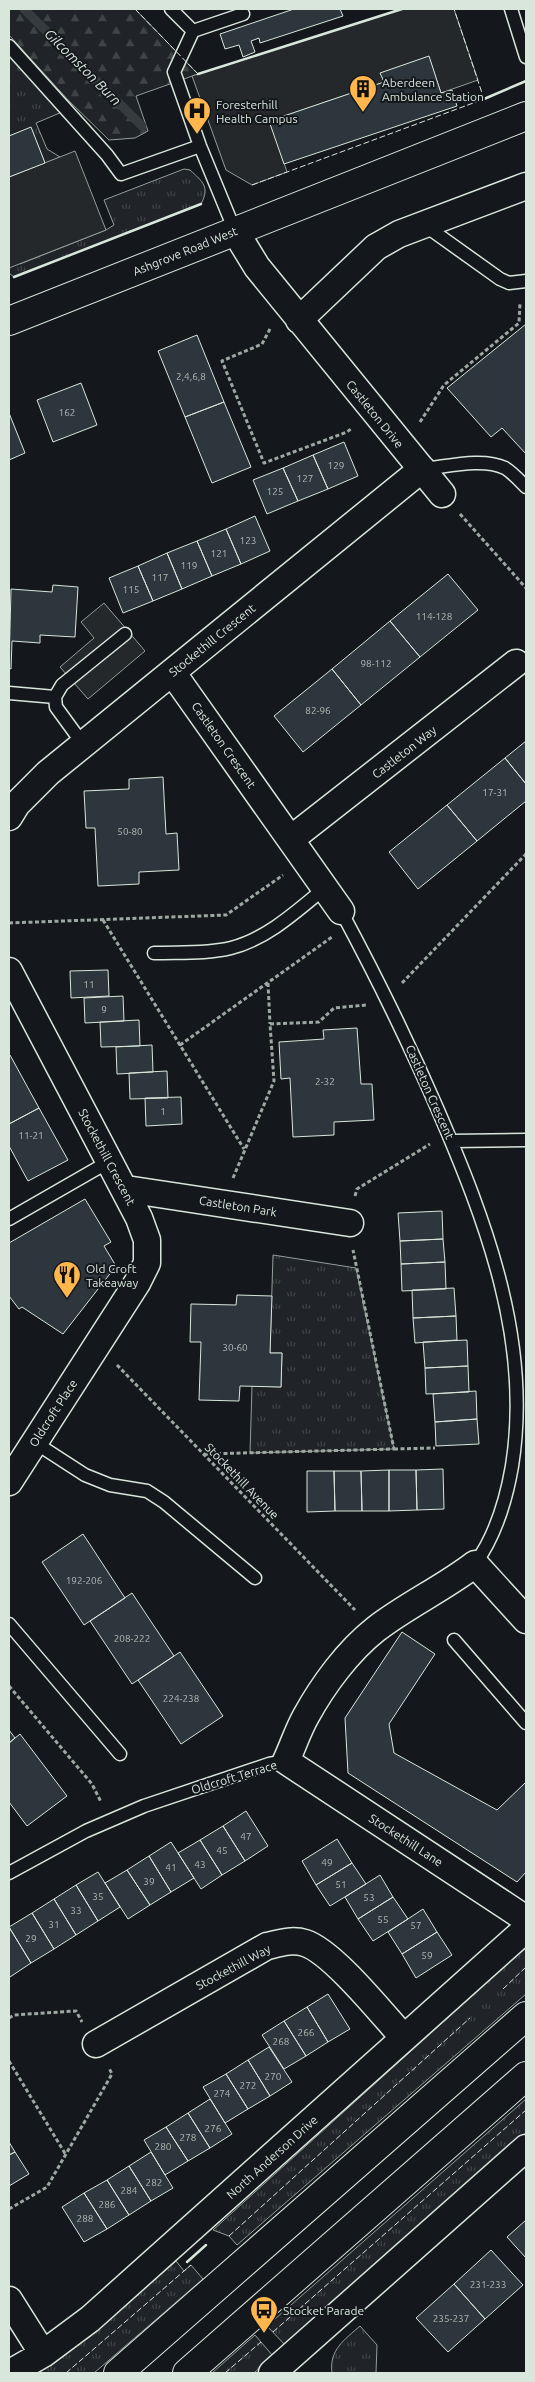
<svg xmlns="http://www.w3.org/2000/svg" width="535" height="2382" viewBox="0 0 535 2382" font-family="Ubuntu,sans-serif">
<defs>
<pattern id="grass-tufts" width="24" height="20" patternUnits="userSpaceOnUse" patternTransform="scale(1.25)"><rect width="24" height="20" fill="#202428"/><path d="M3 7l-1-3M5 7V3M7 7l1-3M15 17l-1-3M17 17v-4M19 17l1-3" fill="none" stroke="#404447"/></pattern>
<pattern id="forest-firs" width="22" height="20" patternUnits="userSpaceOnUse" patternTransform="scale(1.25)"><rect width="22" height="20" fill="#202428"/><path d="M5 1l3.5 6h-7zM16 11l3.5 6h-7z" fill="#404447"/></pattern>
</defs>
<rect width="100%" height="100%" fill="#14181c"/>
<path fill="url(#grass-tufts)" stroke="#939e99" d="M9 53 62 112 36 123 47 149 60 157 45 163 31 128 9 136Z
M184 169 190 170C203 182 210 187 201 204L14 277 9 273V242L20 264 106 230 114 225 104 200Z
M273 1255 356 1268 394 1449 250 1453 252 1386 281 1387 282 1353H270Z
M526 1947V1994L237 2245 229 2236 213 2230Z
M526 2099V2133L286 2346 267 2326Z
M176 2261 184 2271 191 2265 203 2279 94 2373H28L89 2337Z
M360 2326 377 2345 376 2373H332C329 2350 344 2340 360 2326Z
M255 2335 273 2356 254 2373H212Z"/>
<path fill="url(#forest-firs)" stroke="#939e99" d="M9 9H135L198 74 136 96 148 131 135 138 109 140 69 101 9 35Z"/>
<path fill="#24282b" stroke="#939e99" d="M402 9H454L478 80 441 93 429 57 381 73 384 82 270 121 287 172 252 185 226 170 192 76Z
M75 151 106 230 9 268V177Z
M104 603 145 651 88 699 60 667 94 638 81 622Z"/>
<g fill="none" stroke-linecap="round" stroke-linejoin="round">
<path stroke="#363b3e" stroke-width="9" d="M24 9 142 126"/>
</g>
<path fill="#2c363c" stroke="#d8e6dc" d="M294 9H340L343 16 260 43 259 38 251 41 255 52 243 57 239 45 225 49 220 34Z
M429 56 441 93 452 90 457 106 284 164 269 121 384 82 380 73Z
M31 127 45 163 9 177V136Z
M526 324V454L502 428 491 437 447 388Z
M197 335 224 402 185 417 158 351Z
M81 383 97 425 53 442 37 400Z
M224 402 251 467 212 483 185 417Z
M9 413 25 453 9 460Z
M344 442 358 476 328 489 313 455Z
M313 455 328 489 298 501 283 468Z
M283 468 298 501 267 514 253 480Z
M255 516 270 551 241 564 226 529Z
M226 529 241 564 212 576 197 541Z
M197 541 212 576 182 589 167 553Z
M167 553 182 589 153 601 138 566Z
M138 566 153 601 123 613 109 578Z
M448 574 478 610 420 657 390 621Z
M53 585 78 587 75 637 40 635V643L12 641 11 669 9 668 11 589 52 592Z
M390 621 420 657 361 705 332 669Z
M332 669 361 705 303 752 274 716Z
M526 741V784L505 758Z
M505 758 526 784V801L477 841 447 805Z
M163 777 166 834 177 833 179 870 139 872V884L98 886 95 828H86L84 791 129 789V779Z
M447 805 477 841 418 889 389 852Z
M108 970 109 996 71 998 70 971Z
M123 996 124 1021 85 1023 84 998Z
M139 1020 140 1046 101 1047 100 1022Z
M357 1028 361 1084H372L374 1120 334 1122V1135L293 1137 290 1078 281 1079 279 1042 324 1039 323 1030Z
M152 1045 153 1072 117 1074 116 1047Z
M10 1055 39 1108 9 1124V1056Z
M167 1071 168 1098 130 1099 129 1073Z
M181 1097 182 1124 146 1126 145 1098Z
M39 1108 68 1160 28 1181 9 1146V1124Z
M85 1199 111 1242 104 1246 116 1266 63 1334 22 1307 19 1309 9 1296V1243Z
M442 1211 443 1239 400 1241 398 1213Z
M443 1239 445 1262 401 1264 400 1241Z
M445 1262 446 1289 402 1291 401 1264Z
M454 1288 456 1316 413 1318 412 1290Z
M237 1295 272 1296 270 1353H282L281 1387 240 1386 239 1401 199 1400 201 1342H190L191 1304 236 1305Z
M456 1316 457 1340 415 1343 413 1318Z
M467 1340 468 1366 425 1368 423 1342Z
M468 1366 469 1392 426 1394 425 1368Z
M476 1391 477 1419 435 1422 433 1394Z
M477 1419 479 1444 436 1446 435 1422Z
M443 1469 444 1509 417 1510 416 1470Z
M389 1470H416L417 1510 389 1511Z
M389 1470V1511H362L361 1471Z
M307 1471H334L335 1511 307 1512Z
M334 1471H361L362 1511H335Z
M83 1534 125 1598 84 1625 42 1562Z
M132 1593 174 1656 132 1684 90 1621Z
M402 1632 435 1654 389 1724 394 1753 497 1810 526 1782V1872L517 1882 348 1773 345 1718Z
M180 1652 223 1716 181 1744 138 1680Z
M9 1730 15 1738 9 1743Z
M20 1734 67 1796 27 1826 9 1802V1743Z
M246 1811 268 1846 245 1861 223 1826Z
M223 1826 245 1861 222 1875 200 1840Z
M337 1839 352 1863 316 1885 302 1861Z
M200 1840 222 1875 201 1889 178 1853Z
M171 1842 194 1878 171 1892 149 1856Z
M149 1856 171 1892 150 1905 127 1870Z
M352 1863 366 1884 330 1906 316 1885Z
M127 1870 150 1905 128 1919 105 1883Z
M98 1872 120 1907 98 1921 76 1885Z
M380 1875 393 1897 358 1919 345 1897Z
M76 1885 98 1921 76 1935 54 1899Z
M393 1897 408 1919 373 1941 358 1919Z
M54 1899 76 1935 54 1949 32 1913Z
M423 1909 437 1932 402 1954 388 1932Z
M32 1913 54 1949 31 1963 9 1927Z
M9 1927 31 1963 10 1977 9 1976Z
M437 1932 452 1955 416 1978 402 1954Z
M328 1994 350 2029 328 2042 307 2007Z
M307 2007 328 2042 306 2056 284 2021Z
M284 2021 306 2056 284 2069 262 2035Z
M269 2047 292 2082 270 2096 248 2060Z
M248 2060 270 2096 248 2109 226 2074Z
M226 2074 248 2109 225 2123 203 2087Z
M210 2099 232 2134 210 2148 188 2113Z
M188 2113 210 2148 188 2161 166 2127Z
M166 2127 188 2161 165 2175 144 2140Z
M9 2142 15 2152 9 2155Z
M15 2152 29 2174 9 2186V2155Z
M151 2152 173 2188 151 2201 129 2166Z
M129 2166 151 2201 129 2215 107 2180Z
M107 2180 129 2215 107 2229 84 2193Z
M84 2193 107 2229 84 2242 62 2207Z
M526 2220V2258L507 2237Z
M491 2250 523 2285 485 2319 454 2284Z
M454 2284 485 2319 448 2352 416 2318Z"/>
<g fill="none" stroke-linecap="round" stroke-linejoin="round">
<defs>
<path id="service" d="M171 9 193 31
M511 9 526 57
M9 46 107 155 121 174 200 146
M423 224 500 279 509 283 526 281
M235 231 200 146 174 72 193 31 243 14
M422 469C446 467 482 457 505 468 513 473 520 481 526 487
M9 693 55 697
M83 744 56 707 55 697 62 685 125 634
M341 911C376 976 408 1041 437 1108 486 1221 532 1342 512 1466 506 1501 496 1535 475 1564
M154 953C179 952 207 954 231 948 267 939 298 910 326 887
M452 1141 526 1140
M9 1219 110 1161
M34 1442 85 1475 110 1485 147 1491 164 1502 255 1578
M9 1624 120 1754
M454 1640 526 1723
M9 1873 86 1831 144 1806 269 1764 286 1761"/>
<path id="minor" d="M235 231 257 267 442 494
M299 320 376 247 399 234 526 186
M172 672 341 911
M9 817 17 804 48 773 422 469
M291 839 516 663
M9 971 139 1218 147 1240V1263L137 1283 9 1482
M126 1189 350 1223
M526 1620 475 1564C444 1588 407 1605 376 1629 348 1651 323 1685 306 1716 298 1730 293 1746 286 1761L526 1919
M96 2044 267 1946C280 1943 292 1939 305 1943 333 1952 383 2015 404 2038
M9 2300 43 2354
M10 2373 43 2354 90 2319 526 1929
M272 2373 526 2148"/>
<path id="tertiary" d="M9 321 526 116"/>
<path id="primary" d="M118 2373 526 2016
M187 2373 526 2076"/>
</defs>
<use href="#service" stroke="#d8e6dc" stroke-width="15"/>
<use href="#minor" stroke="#d8e6dc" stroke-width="29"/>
<use href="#tertiary" stroke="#d8e6dc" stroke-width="30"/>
<use href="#primary" stroke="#d8e6dc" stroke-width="30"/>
<path stroke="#9da8a2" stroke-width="3" stroke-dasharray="4 2.5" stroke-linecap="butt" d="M270 329 262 344 222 361 264 463 347 432 352 428
M420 422 444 385 519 323 520 303
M460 514 526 588
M103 920 244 1149
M9 923 226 915 283 875
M268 983 270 1024
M402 983 526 854
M180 1045 332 937
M233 1178 274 1081 270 1024 319 1022 334 1008 366 1005
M355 1196 357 1189 430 1144
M117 1365 355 1610
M394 1449 435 1448
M204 1454 394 1449 353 1250
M9 1686 92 1784 101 1802
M9 2018 14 2015 76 2011 82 2022
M9 2061 66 2155
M9 2209 47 2187 112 2074 109 2068"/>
<use href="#service" stroke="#14181c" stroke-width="12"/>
<use href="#minor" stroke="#14181c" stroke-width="26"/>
<use href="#tertiary" stroke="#14181c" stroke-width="28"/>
<use href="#primary" stroke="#14181c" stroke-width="28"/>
<path stroke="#d8e6dc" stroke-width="1" stroke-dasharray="6 2.5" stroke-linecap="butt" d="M135 9 198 74
M252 185 484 99 454 9
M503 1989 526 1967
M229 2236 470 2018
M273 2332 526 2110
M66 2373 191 2265
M225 2373 261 2342"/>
<path stroke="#d8e6dc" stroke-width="2.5" d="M198 74 402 9
M484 99 526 81
M14 277 201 204
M187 2262 206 2245"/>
</g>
<defs>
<symbol id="building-pin" viewBox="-11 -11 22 30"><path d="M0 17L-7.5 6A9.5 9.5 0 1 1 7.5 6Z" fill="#ffb74d" stroke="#14181c"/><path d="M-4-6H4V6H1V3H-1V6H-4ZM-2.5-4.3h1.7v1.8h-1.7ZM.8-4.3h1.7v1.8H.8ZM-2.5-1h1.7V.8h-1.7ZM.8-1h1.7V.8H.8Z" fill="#111"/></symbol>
<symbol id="hospital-pin" viewBox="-11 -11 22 30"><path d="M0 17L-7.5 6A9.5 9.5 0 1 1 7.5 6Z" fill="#ffb74d" stroke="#14181c"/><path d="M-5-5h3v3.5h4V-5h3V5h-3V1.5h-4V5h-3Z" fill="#111"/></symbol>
<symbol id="restaurant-pin" viewBox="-11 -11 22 30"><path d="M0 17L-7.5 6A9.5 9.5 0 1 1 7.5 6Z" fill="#ffb74d" stroke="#14181c"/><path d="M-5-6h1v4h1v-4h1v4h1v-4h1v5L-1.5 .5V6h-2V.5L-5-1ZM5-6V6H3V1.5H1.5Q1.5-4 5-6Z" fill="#111"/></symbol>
<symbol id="bus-pin" viewBox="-11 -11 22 30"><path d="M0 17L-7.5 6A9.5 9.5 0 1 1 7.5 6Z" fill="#ffb74d" stroke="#14181c"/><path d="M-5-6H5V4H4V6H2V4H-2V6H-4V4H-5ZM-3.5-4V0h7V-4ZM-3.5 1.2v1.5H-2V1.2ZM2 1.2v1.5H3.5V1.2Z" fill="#111"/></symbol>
</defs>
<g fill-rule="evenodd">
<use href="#building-pin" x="347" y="73" width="32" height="43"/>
<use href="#hospital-pin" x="181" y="95" width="32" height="43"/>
<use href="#restaurant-pin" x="51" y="1259" width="32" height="43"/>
<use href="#bus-pin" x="248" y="2294" width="32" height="43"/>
</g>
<g text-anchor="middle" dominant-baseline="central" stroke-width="4" stroke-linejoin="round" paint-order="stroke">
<g font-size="10" fill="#adbab4">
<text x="191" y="376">2,4,6,8</text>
<text x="67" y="412">162</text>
<text x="336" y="465">129</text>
<text x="305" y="478">127</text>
<text x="275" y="491">125</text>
<text x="248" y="540">123</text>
<text x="219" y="553">121</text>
<text x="189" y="565">119</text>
<text x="160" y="577">117</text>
<text x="131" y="589">115</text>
<text x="434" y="616">114-128</text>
<text x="376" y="663">98-112</text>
<text x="318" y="710">82-96</text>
<text x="495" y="792">17-31</text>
<text x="130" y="831">50-80</text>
<text x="89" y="984">11</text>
<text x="104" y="1009">9</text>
<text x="325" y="1081">2-32</text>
<text x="163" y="1111">1</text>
<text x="31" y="1135">11-21</text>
<text x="235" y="1347">30-60</text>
<text x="84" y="1580">192-206</text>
<text x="132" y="1638">208-222</text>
<text x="181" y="1698">224-238</text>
<text x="246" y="1836">47</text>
<text x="222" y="1850">45</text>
<text x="327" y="1862">49</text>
<text x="200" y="1864">43</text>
<text x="171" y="1867">41</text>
<text x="149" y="1881">39</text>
<text x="341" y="1884">51</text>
<text x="98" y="1896">35</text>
<text x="369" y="1897">53</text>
<text x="76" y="1910">33</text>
<text x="383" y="1919">55</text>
<text x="54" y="1924">31</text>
<text x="416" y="1925">57</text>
<text x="31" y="1938">29</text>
<text x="427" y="1955">59</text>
<text x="306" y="2032">266</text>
<text x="281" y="2041">268</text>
<text x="273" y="2076">270</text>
<text x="248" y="2085">272</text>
<text x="222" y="2093">274</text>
<text x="213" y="2128">276</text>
<text x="188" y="2137">278</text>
<text x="163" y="2146">280</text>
<text x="154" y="2182">282</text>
<text x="129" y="2190">284</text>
<text x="107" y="2204">286</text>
<text x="85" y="2218">288</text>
<text x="488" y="2284">231-233</text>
<text x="451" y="2318">235-237</text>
</g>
<g font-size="12" fill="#d8e6dc" stroke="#14181c" text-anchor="start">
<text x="382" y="82">Aberdeen<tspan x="382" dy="14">Ambulance Station</tspan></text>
<text x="216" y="104">Foresterhill<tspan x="216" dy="14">Health Campus</tspan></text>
<text x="86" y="1268">Old Croft<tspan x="86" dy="14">Takeaway</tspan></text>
<text x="283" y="2310">Stocket Parade</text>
</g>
<g font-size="12" fill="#d8e6dc" stroke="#14181c">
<text transform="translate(185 251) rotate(-22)">Ashgrove Road West</text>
<text transform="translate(375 414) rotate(51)">Castleton Drive</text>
<text transform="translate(212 640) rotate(-39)">Stockethill Crescent</text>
<text transform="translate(224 745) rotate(55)">Castleton Crescent</text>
<text transform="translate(404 752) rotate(-38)">Castleton Way</text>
<text transform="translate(430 1092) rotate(66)">Castleton Crescent</text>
<text transform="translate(107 1157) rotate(62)">Stockethill Crescent</text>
<text transform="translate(238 1206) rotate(9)">Castleton Park</text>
<text transform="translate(53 1413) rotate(-57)">Oldcroft Place</text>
<text transform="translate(242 1481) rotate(46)">Stockethill Avenue</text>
<text transform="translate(234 1777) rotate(-17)">Oldcroft Terrace</text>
<text transform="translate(406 1840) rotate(33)">Stockethill Lane</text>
<text transform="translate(233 1967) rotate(-28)">Stockethill Way</text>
<text transform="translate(272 2157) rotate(-42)">North Anderson Drive</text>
</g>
<g font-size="14" font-style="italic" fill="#d8e6dc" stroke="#14181c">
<text transform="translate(83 67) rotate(45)">Gilcomston Burn</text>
</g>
</g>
<rect width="535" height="2382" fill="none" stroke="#d8e6dc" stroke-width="20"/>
</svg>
